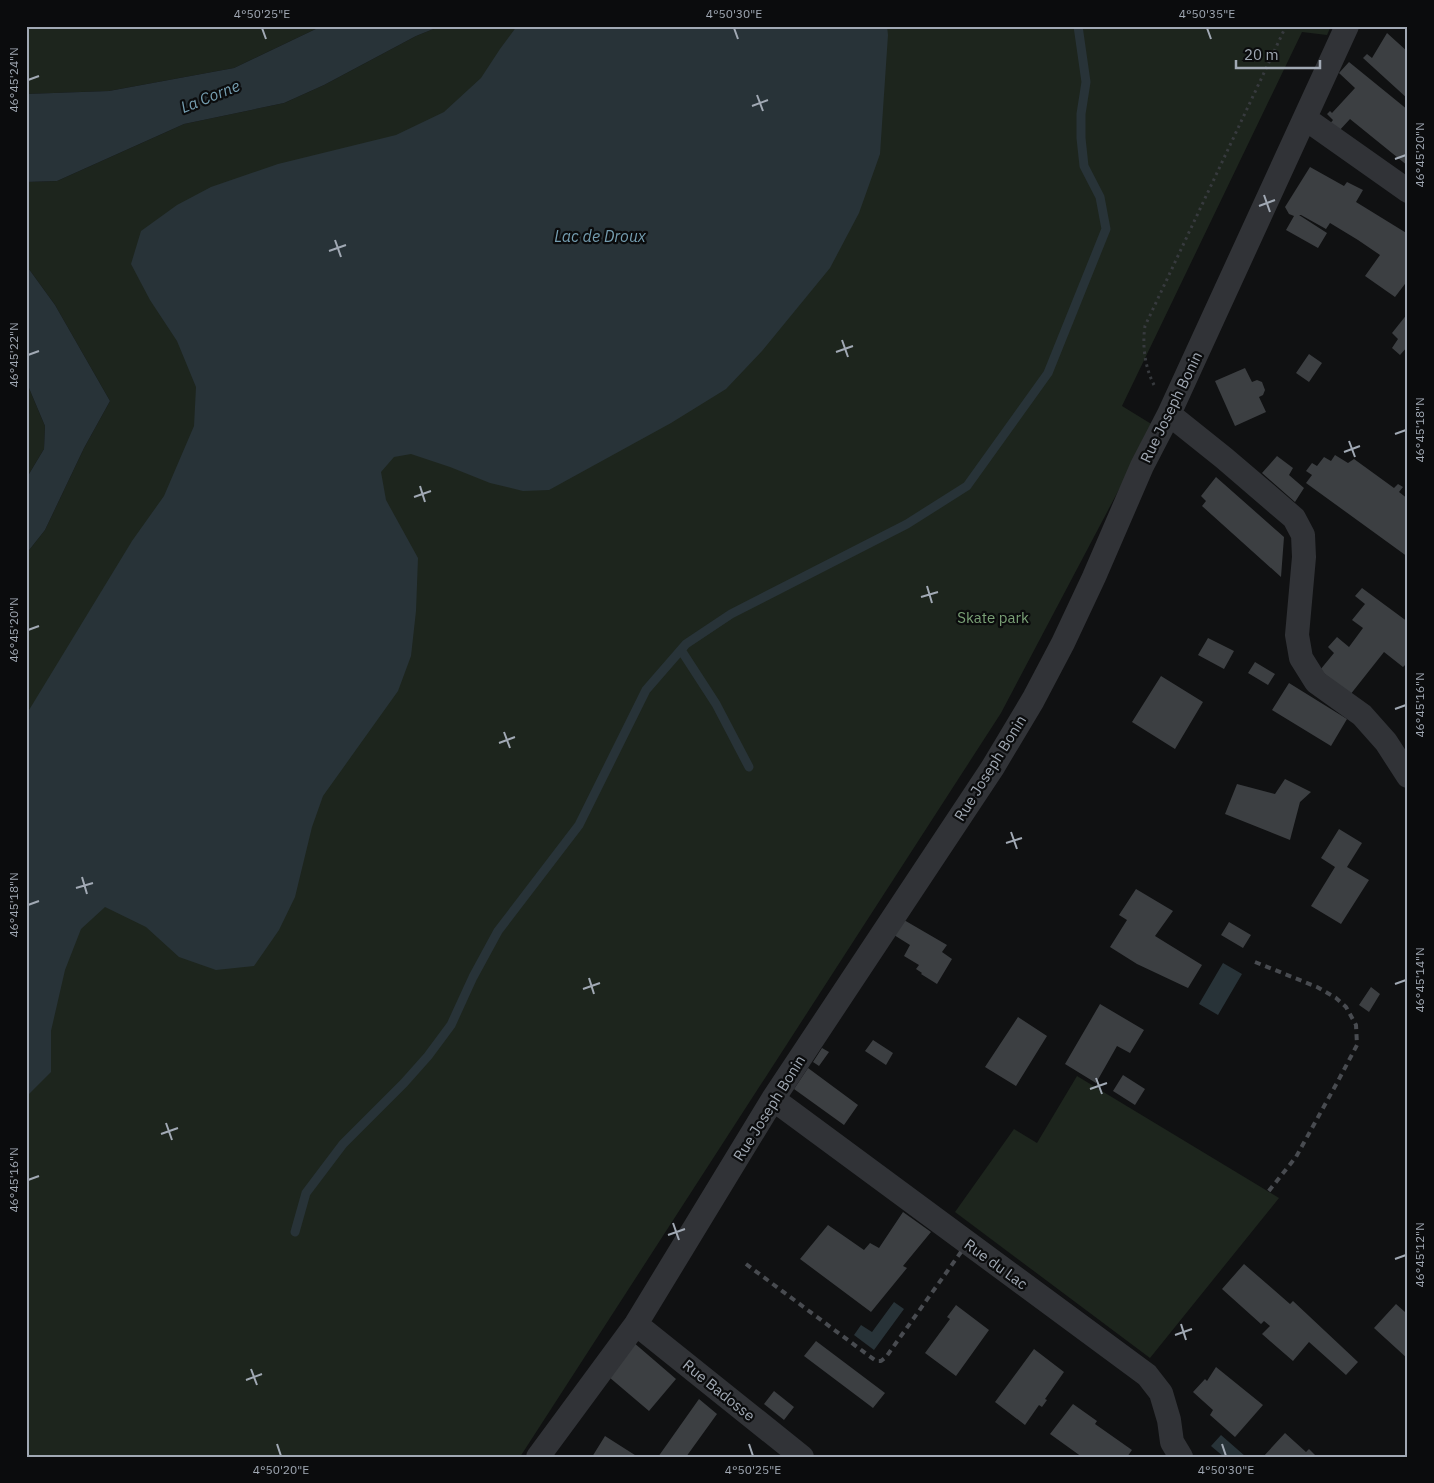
<svg xmlns="http://www.w3.org/2000/svg" width="1434" height="1483" viewBox="0 0 1434 1483" font-family="'IBM Plex Sans',sans-serif">
<rect width="100%" height="100%" fill="#101112"/>
<path fill="#1d251d" d="M26 26H322L234 68 109 91 26 94Z
M441 26H1331L1327 35 1302 32 1122 406 1153 425 1001 713 520 1457H26V554L45 530 84 448 110 401 55 305 26 265V182L57 181 184 124 284 103 324 85 416 36Z
M26 381 45 426 44 449 26 479Z
M1077 1076 1279 1198 1150 1358 955 1212 1014 1129 1037 1143Z"/>
<path fill="#283338" d="M322 26H441L416 36 324 85 284 103 184 124 57 181 26 182V94L109 91 234 68Z
M517 26H887L888 35 880 154 859 213 830 268 762 351 726 389 671 423 549 490 523 491 490 483 450 467 411 454 394 457 381 472 386 500 418 558 416 611 411 656 398 691 323 796 312 827 295 897 279 930 254 966 216 970 179 957 146 927 105 907 81 929 65 970 51 1031V1072L26 1097V715L132 541 164 496 194 426 196 387 177 341 150 300 131 264 141 231 177 205 211 187 278 164 396 135 444 112 481 78 500 49Z
M26 265 55 305 110 401 84 448 45 530 26 554V479L44 449 45 426 26 381Z
M1223 963 1242 974 1218 1015 1199 1004Z
M894 1302 904 1309 874 1350 854 1335 861 1325 872 1332Z
M1221 1435 1245 1456 1224 1457 1211 1446Z"/>
<g fill="none" stroke-linecap="round" stroke-linejoin="round">
<path stroke="#283338" stroke-width="9" d="M681 650 716 704 749 767
M295 1232 306 1193 343 1144 404 1083 428 1056 451 1025 473 977 498 931 579 825 646 690 686 644 731 614 907 524 967 486 1048 373 1106 229 1100 197 1084 166 1081 138V114L1086 82 1078 26"/>
</g>
<path fill="#3c3f42" d="M1387 33 1408 52V99L1363 58 1367 54 1372 58Z
M1349 62 1408 110V166L1350 119 1338 132 1329 125 1333 120 1327 114 1330 111 1332 113 1355 88 1339 73Z
M1310 167 1344 186 1347 182 1363 190 1356 202 1408 234V280L1395 297 1365 276 1380 255 1358 240 1330 223 1326 229 1301 215H1299L1327 233 1318 248 1286 230 1294 216 1289 214 1285 207Z
M1408 313V346L1400 355 1392 348 1398 339 1392 333Z
M1309 354 1322 363 1309 382 1296 373Z
M1245 368 1252 382 1257 380 1262 382 1265 390 1263 395 1259 397 1266 412 1235 426 1215 381Z
M1335 455 1348 463 1354 459 1394 488 1398 484 1403 487 1399 492 1408 499V557L1306 483 1312 475 1306 471 1312 463 1317 466 1324 457 1331 461Z
M1277 456 1293 468 1289 475 1304 488 1295 502 1262 473Z
M1216 477 1284 537 1281 577 1202 506 1206 501 1201 496Z
M1362 588 1408 622V662L1403 667 1384 652 1350 695 1320 670 1334 653 1328 647 1337 637 1349 647 1363 628 1352 620 1365 604 1355 596Z
M1208 638 1234 651 1224 669 1198 655Z
M1255 662 1275 674 1268 685 1248 673Z
M1161 676 1203 702 1175 749 1132 722Z
M1289 683 1347 719 1331 746 1272 710Z
M1285 779 1311 792 1300 802 1290 840 1225 814 1237 784 1275 794Z
M1339 829 1362 843 1347 867 1369 880 1341 924 1311 906 1335 867 1321 858Z
M1136 889 1173 911 1155 936 1202 965 1188 988 1137 964 1110 947 1127 920 1119 915Z
M904 920 947 945 942 952 952 959 937 984 921 974 922 973 916 969 919 965 904 956 910 945 894 935Z
M1229 922 1251 935 1243 948 1221 935Z
M1371 987 1380 994 1369 1012 1359 1005Z
M1100 1004 1144 1030 1130 1053 1117 1046 1096 1083 1065 1064Z
M1018 1017 1047 1036 1016 1086 985 1067Z
M873 1040 893 1053 886 1065 865 1051Z
M822 1048 829 1052 819 1066 813 1062Z
M808 1068 858 1105 844 1125 794 1089Z
M1123 1075 1145 1089 1135 1105 1113 1091Z
M903 1212 931 1232 903 1266 907 1268 871 1312 800 1259 828 1225 864 1250 870 1243 879 1248Z
M1244 1264 1290 1304 1293 1301 1358 1362 1346 1375 1309 1342 1293 1361 1262 1334 1270 1326 1264 1321 1261 1324 1222 1289Z
M1396 1304 1405 1312 1408 1309V1359L1374 1328Z
M956 1305 989 1330 956 1376 925 1353 950 1319 947 1317Z
M816 1341 885 1393 873 1408 804 1356Z
M633 1342 676 1379 649 1411 609 1377Z
M1034 1349 1064 1372 1045 1399 1047 1400 1042 1407 1039 1405 1025 1425 995 1402Z
M1216 1367 1263 1405 1235 1437 1210 1415 1213 1410 1193 1392 1205 1379 1207 1381Z
M774 1391 794 1407 784 1420 764 1404Z
M699 1399 717 1414 686 1457H658Z
M1073 1404 1097 1421 1095 1424 1132 1450 1127 1457H1082L1050 1434Z
M1285 1433 1306 1452 1309 1449 1317 1457H1263Z
M605 1436 638 1457H592Z"/>
<g fill="none" stroke-linecap="round" stroke-linejoin="round">
<path stroke="#373a3e" stroke-width="3" stroke-dasharray="2.5 4" stroke-linecap="butt" d="M1154 385C1145 367 1142 346 1145 326L1286 26"/>
<path stroke="#313337" stroke-width="24" d="M1306 119 1408 191
M1169 414 1224 458 1294 518 1303 535 1304 557 1297 635 1301 658 1316 682 1362 715 1386 742 1408 776
M773 1099 1147 1375 1161 1393 1169 1420 1172 1442 1181 1457
M636 1324 802 1457
M538 1457 636 1324 773 1099 993 767 1033 700 1063 643 1094 577 1142 466 1169 414 1347 26"/>
<path stroke="#484b50" stroke-width="4" stroke-dasharray="6 5" stroke-linecap="butt" d="M1255 962 1317 987 1336 998 1346 1007 1356 1025 1357 1045 1338 1081 1296 1157 1268 1192
M746 1264 876 1361H881L886 1357 961 1252"/>
</g>
<path fill="none" stroke="#a1a9b4" stroke-width="2" d="M262 28 266 39M734 28 738 39M1207 28 1211 39M28 80 39 76M757 95 763 111M752 106 768 100M1395 159 1406 155M1264 195 1270 212M1259 206 1275 200M335 240 341 257M329 251 346 245M842 340 848 357M836 352 853 346M28 355 39 351M1395 434 1406 430M1349 441 1355 457M1344 452 1360 446M420 486 425 502M414 497 431 491M927 586 932 603M921 597 938 592M28 630 39 626M1395 709 1406 705M504 732 510 748M499 743 515 737M1011 832 1017 849M1006 843 1022 838M82 877 87 894M76 888 93 883M28 905 39 901M589 978 594 994M1395 984 1406 980M583 989 600 983M1096 1078 1102 1094M1090 1089 1107 1083M166 1123 172 1140M161 1134 178 1128M28 1180 39 1176M673 1223 679 1240M668 1235 685 1229M1395 1259 1406 1255M1181 1324 1186 1340M1175 1335 1192 1329M251 1369 257 1385M246 1380 262 1374M277 1444 281 1456M749 1444 753 1456M1222 1444 1226 1456"/>
<g text-anchor="middle" dominant-baseline="central" stroke-width="4.5" stroke-linejoin="round" paint-order="stroke">
<g font-size="15" fill="#a1a9b4" stroke="#0b0c0d">
<text transform="translate(1171 407) rotate(-64)">Rue Joseph Bonin</text>
<text transform="translate(990 768) rotate(-58)">Rue Joseph Bonin</text>
<text transform="translate(769 1108) rotate(-58)">Rue Joseph Bonin</text>
<text transform="translate(996 1264) rotate(36)">Rue du Lac</text>
<text transform="translate(719 1390) rotate(39)">Rue Badosse</text>
</g>
<g font-size="15" fill="#7aa076" stroke="#0b0c0d">
<text x="993" y="617">Skate park</text>
</g>
<g font-size="16" font-style="italic" fill="#759eb1" stroke="#0b0c0d">
<text transform="translate(210 96) rotate(-22)">La Corne</text>
<text x="600" y="236">Lac de Droux</text>
</g>
</g>
<rect width="1434" height="1483" fill="none" stroke="#0b0c0d" stroke-width="55"/>
<path d="M1236 60v8h84v-8" fill="none" stroke="#a1a9b4" stroke-width="2.5"/>
<text x="1244" y="60" font-size="15" fill="#a1a9b4" stroke="#0b0c0d" stroke-width="4" paint-order="stroke">20 m</text>
<rect x="28" y="28" width="1378" height="1428" fill="none" stroke="#a1a9b4" stroke-width="2"/>
<g font-size="12" text-anchor="middle" fill="#a1a9b4">
<text x="262" y="18">4°50'25"E</text>
<text x="734" y="18">4°50'30"E</text>
<text x="1207" y="18">4°50'35"E</text>
<text transform="translate(14 80) rotate(-90)" y="4">46°45'24"N</text>
<text transform="translate(1420 155) rotate(-90)" y="4">46°45'20"N</text>
<text transform="translate(14 355) rotate(-90)" y="4">46°45'22"N</text>
<text transform="translate(1420 430) rotate(-90)" y="4">46°45'18"N</text>
<text transform="translate(14 630) rotate(-90)" y="4">46°45'20"N</text>
<text transform="translate(1420 705) rotate(-90)" y="4">46°45'16"N</text>
<text transform="translate(14 905) rotate(-90)" y="4">46°45'18"N</text>
<text transform="translate(1420 980) rotate(-90)" y="4">46°45'14"N</text>
<text transform="translate(14 1180) rotate(-90)" y="4">46°45'16"N</text>
<text transform="translate(1420 1255) rotate(-90)" y="4">46°45'12"N</text>
<text x="281" y="1474">4°50'20"E</text>
<text x="753" y="1474">4°50'25"E</text>
<text x="1226" y="1474">4°50'30"E</text>
</g>
</svg>
